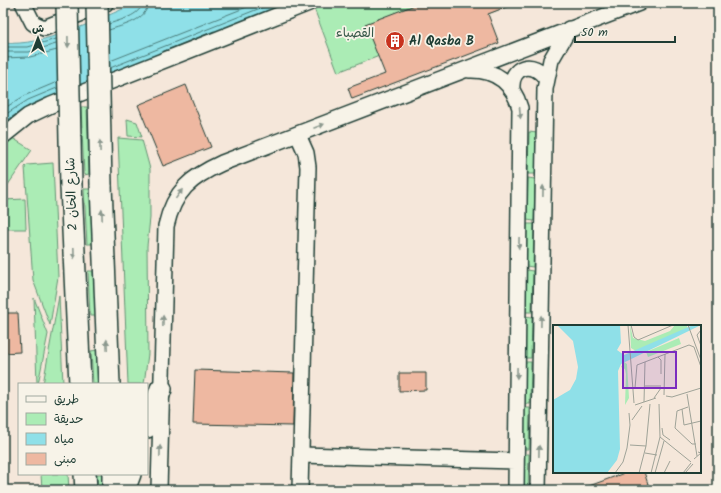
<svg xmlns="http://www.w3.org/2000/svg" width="721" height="493" viewBox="0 0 721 493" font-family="Kalam,'Playpen Sans Arabic',sans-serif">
<rect width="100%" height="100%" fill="#f5e7da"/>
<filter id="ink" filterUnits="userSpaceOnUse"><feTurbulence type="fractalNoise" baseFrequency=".025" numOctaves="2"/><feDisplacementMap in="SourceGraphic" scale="8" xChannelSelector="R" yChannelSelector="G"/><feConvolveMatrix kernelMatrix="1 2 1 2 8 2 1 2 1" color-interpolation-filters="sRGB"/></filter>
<g filter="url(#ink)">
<path fill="#abecb5" stroke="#659474" d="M312 3H516L338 72Z
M81 107H87L89 174 84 175Z
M127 119 137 122 142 137 128 136Z
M529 132 537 133 536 174H528Z
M9 136 32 150 3 192V144Z
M118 138 142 140 150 169V218L147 246 148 354 144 384H128Z
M53 163 58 277 50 325 33 280 25 167 27 165Z
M528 178 535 179 534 221 527 220Z
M84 189H90L93 244H87Z
M25 199 26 229H3V200Z
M527 224H534L533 267 526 266Z
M526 270 533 271 532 312H525Z
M88 271H93L96 316H90Z
M59 296 63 384H43Z
M34 298 48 334 38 384H37Z
M524 316 532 317 531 358H523Z
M97 350 99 384H93L91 351Z
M523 362H531L530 404H522Z
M522 408H530L529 449H521Z
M521 454H529L528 490H520Z
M41 474H68L69 490H42Z
M97 474H103L104 490H98Z"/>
<path fill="#8fe0e8" stroke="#629fa0" d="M137 3H298L3 128V43C45 47 98 19 137 3Z"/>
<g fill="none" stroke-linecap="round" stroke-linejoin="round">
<path stroke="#4c7e7c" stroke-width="1" d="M109 24C119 20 141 16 142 3
M109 30C123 25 147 21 148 3
M3 47H28L56 39
M3 52H29L56 44
M159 53 214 31
M3 58 30 57 57 50
M110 61 257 3
M110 68 273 3
M3 109 26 95 57 82
M3 116 28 100 57 88
M3 123 30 105 46 98"/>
</g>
<path fill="#eeb8a1" stroke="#1f3d34" d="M420 3 514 4 488 14 499 43 352 99 348 88 385 74 365 24Z
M186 85 211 147 163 166 138 105Z
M3 313H18L20 352 3 353Z
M195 370 294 373 293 426 193 424Z
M399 373H426V390L399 391Z
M627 472H644L650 490H581V489Z"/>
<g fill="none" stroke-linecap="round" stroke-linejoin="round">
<defs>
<path id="street" d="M23 3 33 23 44 28 105 4
M469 70C495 69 513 83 520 108L516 490
M512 89C510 66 534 59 546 79
M298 135 306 153 308 167 300 490
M3 136 28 116 51 105 309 3
M301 455 516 461
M159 490 166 226C174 191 191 177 222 163L639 3
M538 490 545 89 551 60 569 29"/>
<path id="secondary" d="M101 185 109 384
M71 186 80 384
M147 427 161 389
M85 474 86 490
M113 474V490
M124 490 130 474"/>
</defs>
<use href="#street" stroke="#1f3d34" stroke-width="18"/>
<use href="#secondary" stroke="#1f3d34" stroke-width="24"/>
<use href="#street" stroke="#f7f3e8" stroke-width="15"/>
<use href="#secondary" stroke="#f7f3e8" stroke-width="21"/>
<defs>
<path id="secondary-bridge" d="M67 3 71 186
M97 3 101 185"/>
</defs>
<use href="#secondary-bridge" stroke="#1f3d34" stroke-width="24" stroke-linecap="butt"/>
<use href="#secondary-bridge" stroke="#f7f3e8" stroke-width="21"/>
</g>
<defs><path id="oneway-solid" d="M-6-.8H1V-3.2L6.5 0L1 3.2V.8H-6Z"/></defs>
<g fill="#8b988e">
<use href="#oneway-solid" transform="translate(68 42) rotate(89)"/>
<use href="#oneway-solid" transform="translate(520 113) rotate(85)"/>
<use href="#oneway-solid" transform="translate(319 126) rotate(-21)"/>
<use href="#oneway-solid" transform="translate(100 146) rotate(-91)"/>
<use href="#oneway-solid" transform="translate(543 191) rotate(-89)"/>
<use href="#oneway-solid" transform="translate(179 194) rotate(-54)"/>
<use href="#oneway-solid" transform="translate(102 215) rotate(-92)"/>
<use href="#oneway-solid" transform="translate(519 243) rotate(91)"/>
<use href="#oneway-solid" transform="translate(74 253) rotate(88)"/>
<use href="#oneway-solid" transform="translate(163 321) rotate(-89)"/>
<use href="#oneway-solid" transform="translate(541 321) rotate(-89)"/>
<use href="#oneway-solid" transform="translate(107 345) rotate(-92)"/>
<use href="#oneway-solid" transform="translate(517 373) rotate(91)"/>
<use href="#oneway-solid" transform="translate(160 451) rotate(-89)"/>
<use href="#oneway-solid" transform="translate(539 451) rotate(-89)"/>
</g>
</g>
<defs>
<symbol id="building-disc" viewBox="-11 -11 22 22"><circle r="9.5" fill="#c8321e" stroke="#f7f3e8"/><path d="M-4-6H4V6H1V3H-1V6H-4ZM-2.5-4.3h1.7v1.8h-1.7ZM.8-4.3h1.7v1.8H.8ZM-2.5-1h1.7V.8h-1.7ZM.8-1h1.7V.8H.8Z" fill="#fff"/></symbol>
</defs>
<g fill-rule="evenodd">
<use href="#building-disc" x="384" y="30" width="22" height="22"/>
</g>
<g text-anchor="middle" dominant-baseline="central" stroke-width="3.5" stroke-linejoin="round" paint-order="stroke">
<g font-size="13" fill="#345747" stroke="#f7f3e8">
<text x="355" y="33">القصباء</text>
</g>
<g font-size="13" font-weight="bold" fill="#1f3d34" stroke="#f7f3e8" text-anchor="start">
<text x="409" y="41">Al Qasba B</text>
</g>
<g font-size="13" fill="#1f3d34" stroke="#f7f3e8">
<text transform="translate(72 194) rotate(-92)">شارع الخان 2</text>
</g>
</g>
<g transform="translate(553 325)">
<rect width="148" height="148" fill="#f5e7da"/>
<path d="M77 0 80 13 92 16 117 6 122 0H133L135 3 83 26 78 23ZM126 13 128 19 95 32 93 27ZM71 37 74 39 76 73 72 80 73 49 72 44 68 42Z" fill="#abecb5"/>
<path d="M4 0H67L68 18 64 25 71 30 140 0H148L68 39 65 46 67 124 64 135 54 148H0V75L17 65 23 54 25 42 20 16Z" fill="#8fe0e8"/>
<path fill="none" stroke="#9fa398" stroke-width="1" d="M75 0 81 78M78 0 81 12 85 15 120 0M135 0 148 35M148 5 144 10 148 21M105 32 108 35V49M92 61H108M82 63 84 40 136 20 141 22 148 42M134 69 144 131M111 70 112 29M113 71 119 72 148 63M101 73 108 63M91 77 92 37M106 79 107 112 138 137M82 80 103 73M135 82 124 86 122 103 139 119H143M129 84 131 100 148 96M79 95 89 81M109 103 110 110 117 115M77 120 93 121M92 128 104 130M141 134 148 128 145 127M62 148 70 137 74 123 77 100 76 88M86 148 93 121 97 79M98 148 107 112M102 148 111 116M111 148 117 136M130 148 138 138M132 148 140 139"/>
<path fill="#7b2cbf" fill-opacity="0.15" stroke="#7b2cbf" stroke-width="2" d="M70 27H123V63H70Z"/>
<rect width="148" height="148" fill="none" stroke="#1f3d34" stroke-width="2"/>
</g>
<rect width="721" height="493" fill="none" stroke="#f7f3e8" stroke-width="16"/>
<rect x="8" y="8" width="705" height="477" fill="none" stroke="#1f3d34" stroke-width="1.5" filter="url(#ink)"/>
<rect x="18" y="383" width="130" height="92" fill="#f7f3e8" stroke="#a1aaa0"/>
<rect x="26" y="396" width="20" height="6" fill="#f7f3e8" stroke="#a1aaa0"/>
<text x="54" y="403" font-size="12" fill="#1f3d34">طريق</text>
<rect x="26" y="413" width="20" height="12" fill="#abecb5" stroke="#a1aaa0"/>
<text x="54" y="423" font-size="12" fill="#1f3d34">حديقة</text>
<rect x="26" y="433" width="20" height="12" fill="#8fe0e8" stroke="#a1aaa0"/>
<text x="54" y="443" font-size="12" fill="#1f3d34">مياه</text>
<rect x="26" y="453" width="20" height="12" fill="#eeb8a1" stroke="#a1aaa0"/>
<text x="54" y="463" font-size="12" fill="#1f3d34">مبنى</text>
<g transform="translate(38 38)" stroke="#f7f3e8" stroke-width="3" paint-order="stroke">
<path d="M0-3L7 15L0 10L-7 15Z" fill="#1f3d34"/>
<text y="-6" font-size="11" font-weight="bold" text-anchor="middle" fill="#1f3d34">ش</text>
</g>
<path d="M575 36v6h100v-6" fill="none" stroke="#1f3d34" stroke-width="2"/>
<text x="581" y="36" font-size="12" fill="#1f3d34" stroke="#f7f3e8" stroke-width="3" paint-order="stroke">50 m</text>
</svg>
